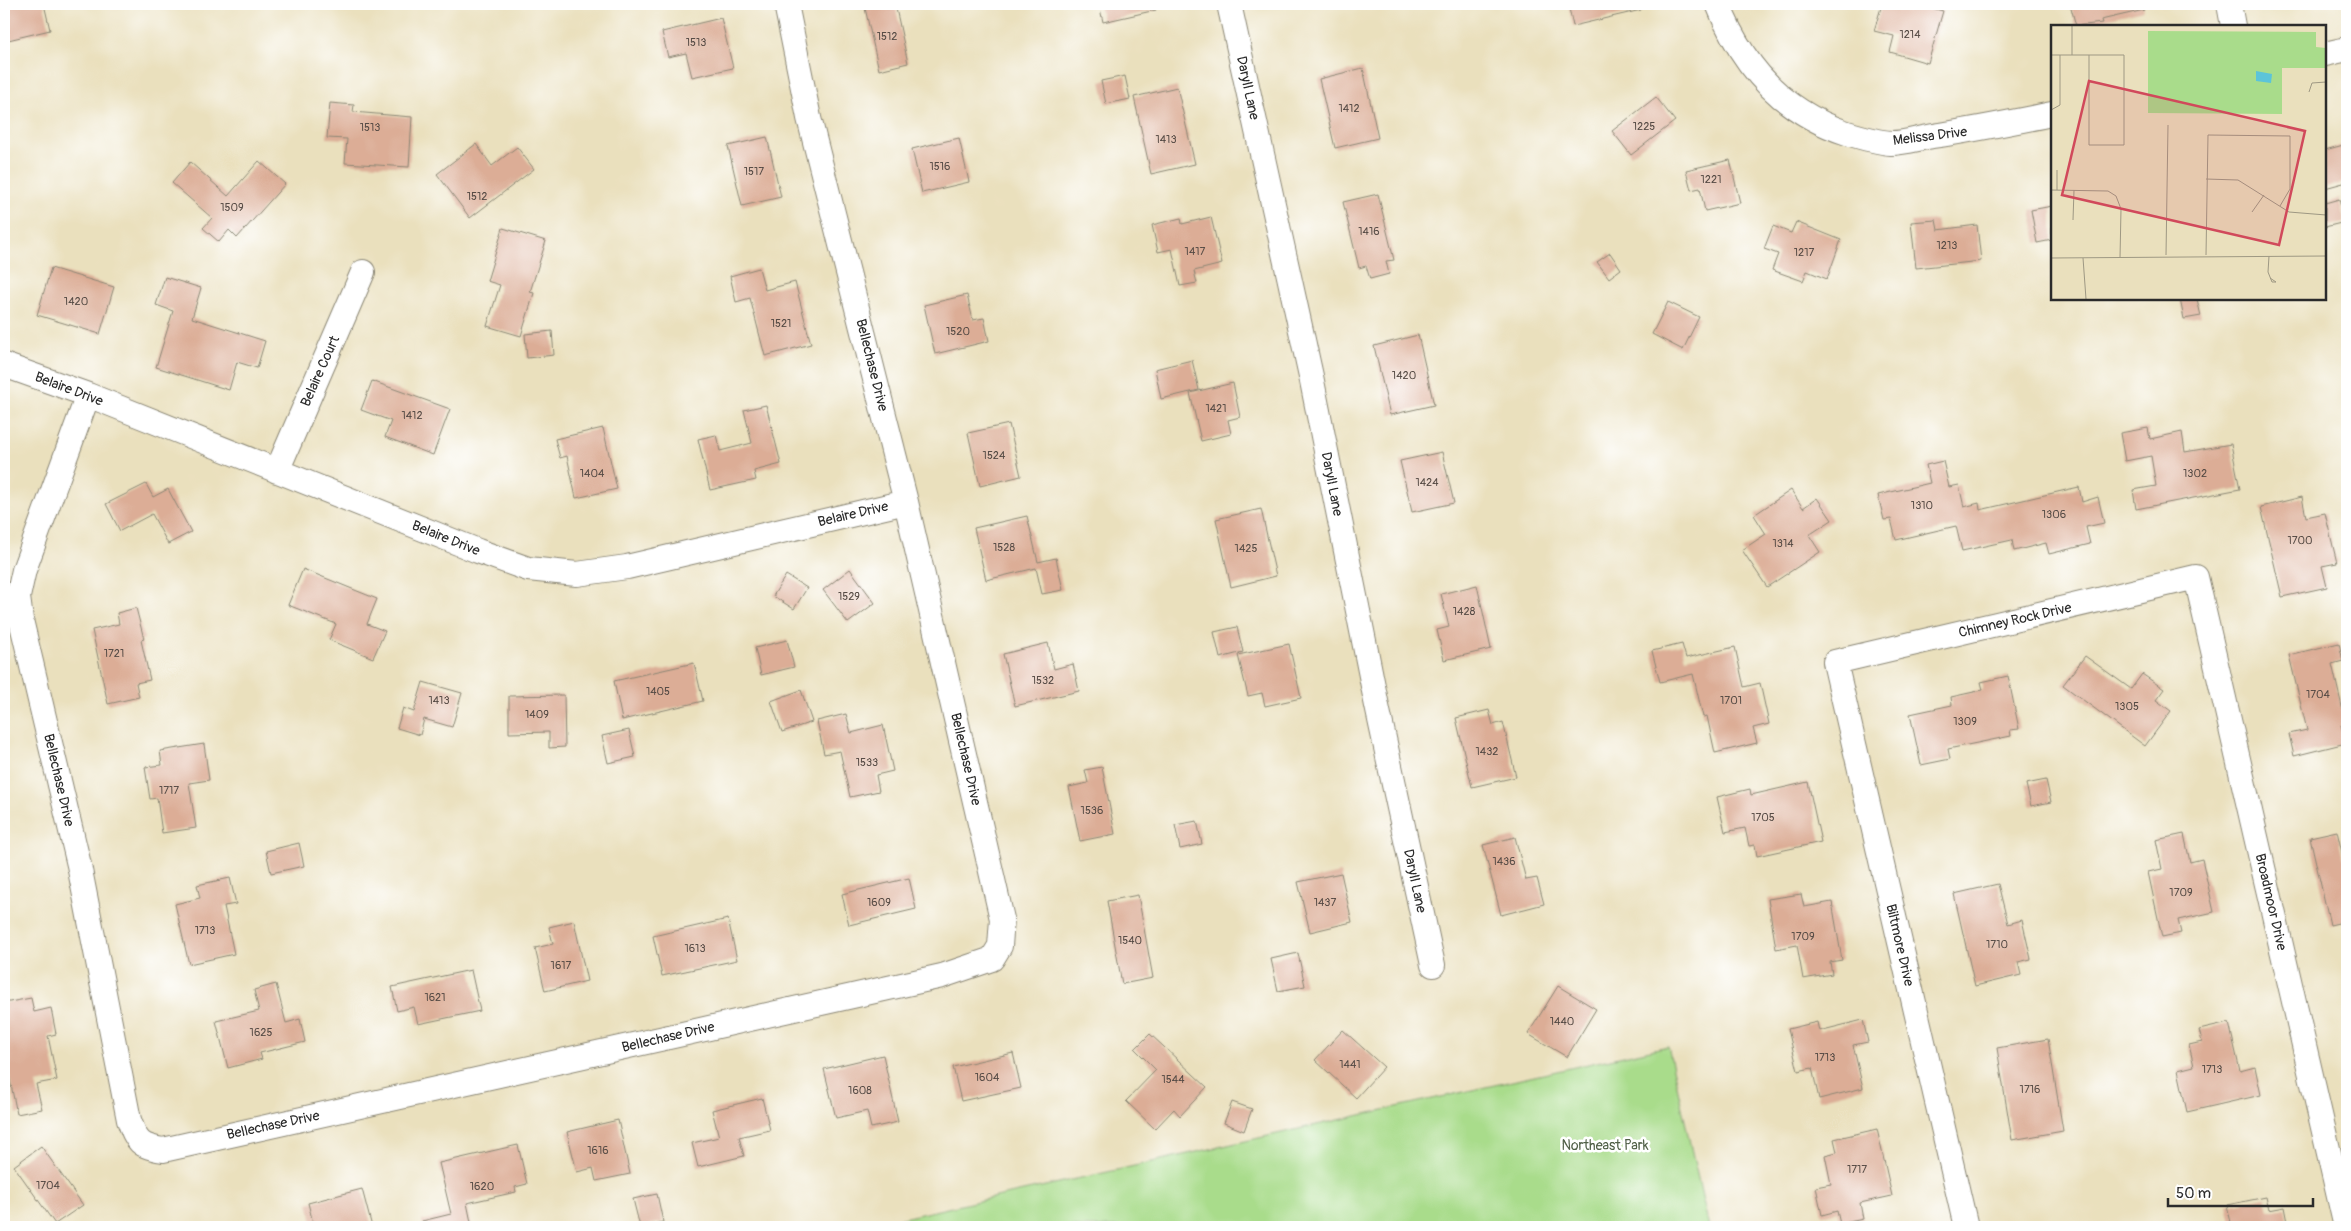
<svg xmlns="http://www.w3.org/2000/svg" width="2351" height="1231" viewBox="0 0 2351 1231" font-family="Pangolin,sans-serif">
<rect width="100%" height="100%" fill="#fff"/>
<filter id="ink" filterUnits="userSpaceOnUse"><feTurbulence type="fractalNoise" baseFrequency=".02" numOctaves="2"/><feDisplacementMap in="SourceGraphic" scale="10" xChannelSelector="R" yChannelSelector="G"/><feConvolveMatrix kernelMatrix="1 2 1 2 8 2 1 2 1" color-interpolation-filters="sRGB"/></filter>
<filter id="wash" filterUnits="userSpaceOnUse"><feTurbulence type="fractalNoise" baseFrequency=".0096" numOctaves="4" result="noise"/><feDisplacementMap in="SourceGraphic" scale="20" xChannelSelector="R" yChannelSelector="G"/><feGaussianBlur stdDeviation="1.12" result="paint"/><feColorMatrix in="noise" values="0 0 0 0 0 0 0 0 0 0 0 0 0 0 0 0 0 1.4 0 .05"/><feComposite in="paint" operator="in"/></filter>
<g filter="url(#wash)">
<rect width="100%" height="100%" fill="#eae0bd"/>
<path fill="#a9dc8b" stroke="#6a845b" d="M1668 1046 1709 1227H863Z"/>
<g id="blocks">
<path fill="#dcad96" d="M4 4H44L50 30 4 41Z
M885 4H895L908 63 879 70 865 8Z
M1099 4H1155L1156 10 1103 22Z
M1568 4H1641V10L1573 26Z
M1882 4H1917L1943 11 1928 63 1890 52 1894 36 1874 31Z
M2070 4H2143L2144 10 2101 20 2102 23 2076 26Z
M721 18 733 68 692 77 686 53 668 57 662 32Z
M1363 68 1378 138 1335 148 1319 79Z
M1125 76 1130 99 1106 104 1101 81Z
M1177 87 1195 164 1151 174 1134 97Z
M1656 97 1675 121 1631 155 1612 131Z
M330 103 354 105 353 112 412 117 409 167 345 163 347 139 327 138Z
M767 137 781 197 742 206 728 146Z
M959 138 969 182 922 193 912 149Z
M476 144 492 166 517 147 534 169 470 218 437 174Z
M2347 144V182L2325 188V150Z
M1730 160 1740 203 1705 211 1700 188 1691 190 1686 170Z
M259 161 285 184 237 238 229 230 219 242 203 228 212 218 172 183 190 162 228 196Z
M1378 194 1394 260 1386 261 1389 274 1370 279 1366 266 1359 268 1343 202Z
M2339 199 2345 222 2325 227V203Z
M2052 206V240L2037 243 2031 210Z
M1211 217 1222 264 1194 271 1197 283 1180 286 1172 249 1158 252 1152 225 1181 218 1182 224Z
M1936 220 1938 230 1977 225 1981 261 1916 268 1911 222Z
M1796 222 1841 240 1827 279 1807 271 1803 281 1772 270 1778 254 1764 249 1773 226 1791 233Z
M503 228 546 241 530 292 534 293 521 336 487 326 500 285 487 281Z
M1610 253 1621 269 1609 278 1597 262Z
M51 268 114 287 100 334 37 315Z
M759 268 765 290 795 282 811 344 765 356 750 298 736 302 730 276Z
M165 277 201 288 192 318 265 341 257 368 237 362 229 390 156 367 173 311 156 305Z
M967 295 973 320 984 318 989 341 935 354 924 305Z
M2180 299H2197L2201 316 2184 319Z
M1668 302 1699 317 1683 350 1652 334Z
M552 331 554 355 527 358 525 334Z
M1418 335 1434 405 1390 415 1374 346Z
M1192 360 1199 390 1161 399 1155 369Z
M372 381 450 409 433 455 385 437 391 421 361 410Z
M1233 383 1240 417 1228 420 1231 434 1201 441 1190 393Z
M766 405 781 464 754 471 756 480 710 490 698 439 716 435 720 451 752 443 744 410Z
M1009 424 1021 476 980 486 968 433Z
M603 428 617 489 576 498 567 456 560 458 555 439Z
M2148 428 2150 439 2182 432 2185 452 2231 444 2240 489 2136 509 2133 490 2156 486 2151 456 2125 461 2120 433Z
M1442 452 1454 503 1412 512 1400 461Z
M1943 461 1949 487 1959 485 1964 507 1979 503 1980 510 2079 487 2082 502 2098 497 2104 523 2086 527 2090 544 2049 554 2046 543 2014 551 2012 540 1962 551 1956 526 1896 540 1891 519 1884 520 1878 495 1930 483 1926 465Z
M146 484 153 497 168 489 191 532 168 544 152 514 120 531 106 504Z
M1791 490 1803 508 1817 498 1832 520 1809 535 1820 552 1767 587 1742 550 1766 534 1754 515Z
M2302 497 2306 517 2325 513 2337 563 2322 566 2327 587 2282 597 2261 507Z
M1261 509 1276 576 1231 587 1216 519Z
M1027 516 1038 562 1056 558 1063 590 1042 594 1036 568 986 580 974 528Z
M303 569 377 599 367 624 385 631 373 658 329 640 336 624 288 605Z
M850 569 875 603 848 623 823 590Z
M786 575 807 588 794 609 773 596Z
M1477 585 1491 649 1444 660 1437 630 1449 627 1441 594Z
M136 608 144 639 141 640 150 680 136 683 139 697 108 704 92 630 119 624 117 613Z
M1237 627 1243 652 1220 658 1214 632Z
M787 640 794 667 761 675 755 648Z
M1048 643 1054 669 1073 664 1079 691 1015 706 1003 654Z
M2339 643 2343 661 2332 664 2346 724 2341 725 2346 743 2294 756 2289 734 2307 730 2289 655Z
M1289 644 1301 698 1265 706 1262 693 1248 696 1238 655Z
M1682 644 1686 658 1735 647 1744 687 1760 683 1769 724 1753 728 1757 743 1715 753 1707 716 1703 717 1693 674 1660 682 1652 651Z
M2085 656 2131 689 2142 674 2164 689 2156 700 2171 711 2145 746 2063 685Z
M694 663 703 701 622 720 614 681Z
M2008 676 2019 729 2010 730 2011 736 1948 749 1950 759 1921 765 1910 714 1952 705 1951 697 1983 690 1981 682Z
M423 682 462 693 452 727 424 719 420 735 397 728 403 708 414 712Z
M801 690 812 722 782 732 771 701Z
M564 695 565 747 549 748V732L509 733V696Z
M1489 710 1493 725 1503 722 1516 777 1472 787 1456 718Z
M846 714 851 733 883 725 893 771 876 775 879 791 850 797 840 751 824 754 817 721Z
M629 730 635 757 608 763 602 736Z
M204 744 209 780 189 783 196 828 162 833 157 798 150 799 145 767 162 765 160 751Z
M1102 767 1115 834 1080 841 1069 787 1088 783 1085 770Z
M2046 780 2051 802 2031 806 2026 784Z
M1808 782 1821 842 1757 856 1755 845 1749 846 1745 828 1725 832 1717 797 1750 789 1751 795Z
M1197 821 1202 844 1180 849 1175 825Z
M2337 831 2345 866 2347 865V921L2330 925 2310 837Z
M2184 834 2190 862 2202 859 2214 912 2178 920 2181 933 2162 937 2148 872 2162 869 2156 840Z
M1515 837 1526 880 1537 878 1544 904 1501 915 1483 845Z
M299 843 304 866 271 873 266 851Z
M1341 873 1352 922 1310 932 1298 882Z
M230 878 236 904 224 906 234 954 189 964 175 904 200 898 197 885Z
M909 878 916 909 849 925 842 894Z
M1998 884 2008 924 2022 920 2031 959 2018 962 2021 975 1975 986 1954 894Z
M1801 894 1804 907 1832 902 1842 960 1830 962 1832 974 1803 979 1797 945 1776 949 1768 899Z
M1138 895 1153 978 1122 984 1107 901Z
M728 919 737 960 662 976 653 936Z
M574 921 587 981 545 991 535 948 553 944 549 927Z
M1298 953 1305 986 1278 991 1271 959Z
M471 970 480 1011 418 1024 414 1007 397 1011 392 987Z
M276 984 286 1023 300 1019 305 1042 260 1053 262 1059 228 1068 216 1021 259 1011 254 990Z
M1558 986 1596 1009 1567 1057 1528 1034Z
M31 998 34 1012 51 1008 56 1034 48 1036 57 1080 36 1084 42 1109 17 1114 9 1075 4 1076V1003Z
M1863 1020 1868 1042 1853 1045 1863 1088 1819 1099 1812 1068 1798 1071 1788 1029 1817 1022 1819 1031Z
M2229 1023 2240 1071 2255 1067 2261 1095 2187 1112 2178 1070 2194 1066 2189 1045 2202 1042 2199 1030Z
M1343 1030 1384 1067 1356 1098 1315 1060Z
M1150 1034 1207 1087 1180 1116 1174 1109 1155 1129 1126 1101 1156 1070 1135 1049Z
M2048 1039 2063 1131 2012 1140 1997 1048Z
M1013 1053 1021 1088 961 1101 953 1067Z
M883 1055 898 1122 871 1128 867 1111 836 1118 824 1069Z
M762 1098 770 1130 739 1137 744 1156 698 1167 692 1143 719 1137 712 1110Z
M1232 1102 1252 1109 1244 1131 1224 1123Z
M618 1120 630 1174 596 1181 593 1168 577 1172 567 1132Z
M1877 1129 1892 1196 1860 1203 1863 1219 1840 1224 1837 1211 1822 1215 1816 1187 1831 1184 1825 1155 1837 1152 1834 1139Z
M518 1145 527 1184 515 1187 516 1192 467 1203 472 1227H423L422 1221 451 1214 439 1163Z
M41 1146 83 1205 55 1224 14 1166Z
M362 1189 372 1227H314L308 1203Z
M657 1194 663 1222 640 1227 633 1199Z
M2266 1197 2269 1210 2285 1207 2289 1227H2232L2227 1205Z"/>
</g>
</g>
<g filter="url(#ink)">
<use href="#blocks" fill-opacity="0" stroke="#8a8674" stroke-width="1"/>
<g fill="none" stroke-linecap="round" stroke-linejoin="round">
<defs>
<path id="minor" d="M1229 4 1311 376 1377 706 1433 965
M1718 4C1742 66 1782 112 1847 133 1860 137 1877 142 1891 143 1905 143 1920 138 1933 136 1973 130 2012 122 2052 114
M2229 4 2233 26
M2325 54 2347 49
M4 365 88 395 478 551 528 569 577 574 627 567 906 502
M88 395 24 570 18 597 21 620 79 865 129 1120C137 1142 139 1146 163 1150L942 976 992 959 1000 946 1002 919 906 502 809 118 786 4
M277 471 363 272
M1966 1227 1835 662 2196 577 2346 1227"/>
</defs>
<use href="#minor" stroke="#8a8674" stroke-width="26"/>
<use href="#minor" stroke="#fff" stroke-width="24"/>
</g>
</g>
<g text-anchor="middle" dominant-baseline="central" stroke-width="5" stroke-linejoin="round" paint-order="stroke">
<g font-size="11" fill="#574c46">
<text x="1910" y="34">1214</text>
<text x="887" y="36">1512</text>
<text x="696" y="42">1513</text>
<text x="1349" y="108">1412</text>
<text x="1644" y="126">1225</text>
<text x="370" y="127">1513</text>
<text x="1166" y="139">1413</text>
<text x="940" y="166">1516</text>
<text x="754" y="171">1517</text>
<text x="1711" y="179">1221</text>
<text x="477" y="196">1512</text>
<text x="232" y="207">1509</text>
<text x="1369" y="231">1416</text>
<text x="1947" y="245">1213</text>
<text x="1195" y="251">1417</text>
<text x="1804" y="252">1217</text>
<text x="76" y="301">1420</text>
<text x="781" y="323">1521</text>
<text x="958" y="331">1520</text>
<text x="1404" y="375">1420</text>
<text x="1216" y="408">1421</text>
<text x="412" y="415">1412</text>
<text x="994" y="455">1524</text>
<text x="592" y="473">1404</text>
<text x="2195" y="473">1302</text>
<text x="1427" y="482">1424</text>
<text x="1922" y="505">1310</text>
<text x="2054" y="514">1306</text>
<text x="2300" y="540">1700</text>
<text x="1783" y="543">1314</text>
<text x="1004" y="547">1528</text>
<text x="1246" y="548">1425</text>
<text x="849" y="596">1529</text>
<text x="1464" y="611">1428</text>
<text x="114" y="653">1721</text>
<text x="1043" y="680">1532</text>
<text x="658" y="691">1405</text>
<text x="2318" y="694">1704</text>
<text x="439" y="700">1413</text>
<text x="1731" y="700">1701</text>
<text x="2127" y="706">1305</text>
<text x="537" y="714">1409</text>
<text x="1965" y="721">1309</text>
<text x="1487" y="751">1432</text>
<text x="867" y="762">1533</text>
<text x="169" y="790">1717</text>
<text x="1092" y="810">1536</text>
<text x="1763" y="817">1705</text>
<text x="1504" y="861">1436</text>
<text x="2181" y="892">1709</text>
<text x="879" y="902">1609</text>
<text x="1325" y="902">1437</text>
<text x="205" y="930">1713</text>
<text x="1803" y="936">1709</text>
<text x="1130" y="940">1540</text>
<text x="1997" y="944">1710</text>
<text x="695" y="948">1613</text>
<text x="561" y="965">1617</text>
<text x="435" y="997">1621</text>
<text x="1562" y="1021">1440</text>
<text x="261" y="1032">1625</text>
<text x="1825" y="1057">1713</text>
<text x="1350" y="1064">1441</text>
<text x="2212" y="1069">1713</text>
<text x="987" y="1077">1604</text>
<text x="1173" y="1079">1544</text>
<text x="2030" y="1089">1716</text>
<text x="860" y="1090">1608</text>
<text x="598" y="1150">1616</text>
<text x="1857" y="1169">1717</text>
<text x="48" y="1185">1704</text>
<text x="482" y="1186">1620</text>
</g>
<g font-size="14" fill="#2b2b2b" stroke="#fff">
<text transform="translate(1248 88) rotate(78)">Daryll Lane</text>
<text transform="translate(1930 136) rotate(-7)">Melissa Drive</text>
<text transform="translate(872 365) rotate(76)">Bellechase Drive</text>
<text transform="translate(320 371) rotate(-66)">Belaire Court</text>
<text transform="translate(69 389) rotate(21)">Belaire Drive</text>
<text transform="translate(1332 484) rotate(79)">Daryll Lane</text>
<text transform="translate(853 514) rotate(-13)">Belaire Drive</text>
<text transform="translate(446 538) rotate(22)">Belaire Drive</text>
<text transform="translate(2015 620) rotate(-13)">Chimney Rock Drive</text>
<text transform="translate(966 759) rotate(77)">Bellechase Drive</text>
<text transform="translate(59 780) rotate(77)">Bellechase Drive</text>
<text transform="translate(1415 881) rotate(78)">Daryll Lane</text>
<text transform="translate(2271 902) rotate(77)">Broadmoor Drive</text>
<text transform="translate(1900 945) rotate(77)">Biltmore Drive</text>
<text transform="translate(668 1037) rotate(-13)">Bellechase Drive</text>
<text transform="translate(273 1125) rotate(-12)">Bellechase Drive</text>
</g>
<g font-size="14" fill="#516048" stroke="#fff">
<text x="1605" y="1145">Northeast Park</text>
</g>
</g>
<g transform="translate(2051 25)">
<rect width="275" height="275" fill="#eae0bd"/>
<path d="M97 6 265 7V22L275 23V43H231V89L97 88Z" fill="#a9dc8b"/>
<path d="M205 46 221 49 220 58 205 56Z" fill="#5cc4d9"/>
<path fill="none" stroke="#9e9883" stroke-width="1" d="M0 30H21V1M21 30H73V120H38V30M258 67 261 58 275 57M0 85 9 80V30M155 154 187 155 238 187 275 190M0 165 57 166 65 171 70 184 69 233M6 165V145M201 187 213 170M22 195 23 165M115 230 117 100M155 230 157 110 239 111V164L229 181M218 231 217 247 221 257H225L219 253M0 233 275 231M32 233 35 274"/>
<path fill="#d1495b" fill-opacity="0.15" stroke="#d1495b" stroke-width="2.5" d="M38 56 254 106 228 220 11 170Z"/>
<rect width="275" height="275" fill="none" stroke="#2b2b2b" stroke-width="2.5"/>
</g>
<rect width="2351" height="1231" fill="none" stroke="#fff" stroke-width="20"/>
<path d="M2168 1198v8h145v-8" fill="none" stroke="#2b2b2b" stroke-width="2.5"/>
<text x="2176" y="1198" font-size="15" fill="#2b2b2b" stroke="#ffffff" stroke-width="4" paint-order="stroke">50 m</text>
</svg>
